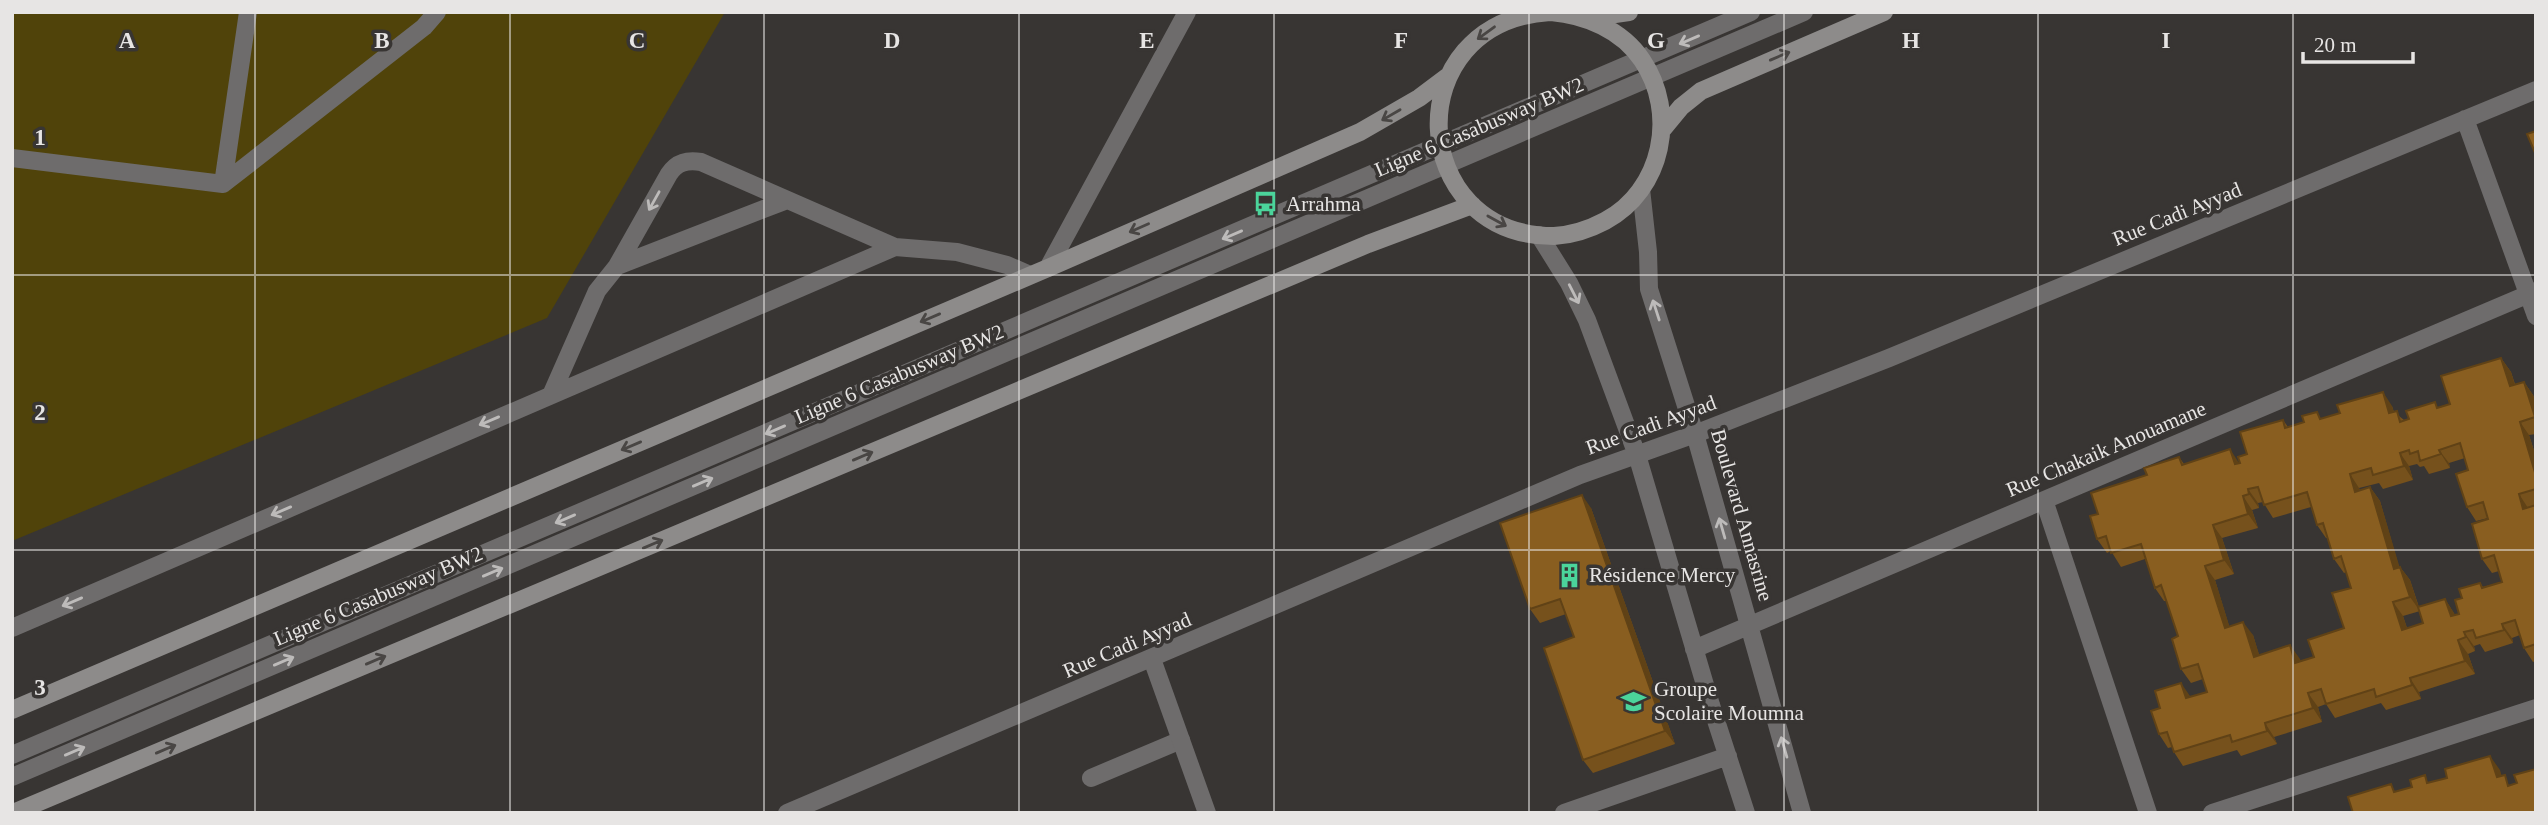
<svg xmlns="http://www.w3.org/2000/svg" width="2548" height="825" viewBox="0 0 2548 825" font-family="Georgia,serif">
<rect width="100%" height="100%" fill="#383533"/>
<path fill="#50430a" d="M12 12H725L547 318 12 541Z"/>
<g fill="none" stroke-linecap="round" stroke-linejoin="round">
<path stroke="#6e6c6c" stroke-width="18" d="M12 158 223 184 424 27 437 12
M223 184 248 12
M617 266 669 174C677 162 687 160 701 162L895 247 957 252 1007 265 1030 275
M1048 268 1187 12
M552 393 597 291 617 266 787 200
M12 628 895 247
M12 755 1751 12
M12 777 1804 12
M1091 778 1181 740"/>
<path stroke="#6e6c6c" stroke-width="18" d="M2465 119 2536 316
M1641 189 1648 252 1649 289 1695 434 1802 813
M1539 235 1569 283 1587 320 1637 455 1711 705 1746 813
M2044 500 2148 813
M1694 649 2536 291
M1152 659 1207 813
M787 813 1580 475 1695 434 1889 358 2536 90
M1564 813 1728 756
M2212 813 2536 708"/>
<path stroke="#8d8b8a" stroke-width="18" d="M1550 12C1396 22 1406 236 1554 236 1572 235 1590 229 1605 221 1663 190 1678 113 1642 60 1622 30 1586 15 1551 12
M1587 18 1629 12
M1662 130 1681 107 1701 91 1884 12
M12 710 1048 268 1360 132 1419 98 1447 77
M13 813 1368 244 1472 205"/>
</g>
<path fill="#76511c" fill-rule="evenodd" d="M2501 358 2511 372 2515 384 2524 382 2533 395 2536 402V434L2529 435 2536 457V661L2533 662 2524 648 2520 635 2512 638 2513 643 2485 652 2480 644 2474 646 2475 651 2468 654 2475 674 2419 692 2421 699 2386 710 2381 703 2335 718 2326 704 2318 707 2322 722 2274 737 2277 744 2241 756 2237 750 2183 766 2174 752 2172 747 2168 748 2159 734 2190 697 2207 692 2203 679 2191 683 2181 669 2178 636 2166 601H2164L2155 588 2145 559 2121 567 2111 551 2107 553 2097 539 2098 514 2147 475 2179 457 2184 464 2240 463 2247 454 2283 420 2288 427 2322 419 2392 406 2394 412 2404 420 2450 404ZM2465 458 2468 470 2467 507 2476 521 2488 518 2482 559 2492 573 2499 571 2502 582 2483 587 2480 583 2462 598 2459 614 2455 615 2445 599 2419 607 2410 580 2400 567H2399L2380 501 2370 487 2360 490 2359 488 2379 483 2383 489 2413 480 2409 466 2417 464 2420 467 2424 466 2429 474 2450 468 2449 463ZM2263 502 2273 518 2311 507 2317 525 2326 538H2328L2334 559 2344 573 2346 572 2351 588 2344 628 2314 657 2300 661 2290 645 2259 655 2253 635 2229 626 2215 580 2234 574 2222 538 2258 528 2252 510 2259 508 2258 503ZM2420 611 2423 623 2407 628 2403 616Z
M1591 508 1675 744 1593 773 1583 760 1574 637 1566 614 1540 623 1530 609Z"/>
<path fill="#604216" d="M2501 358 2511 372 2519 399 2510 386Z
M2524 382 2533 395 2536 402V418Z
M2383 392 2392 406 2398 427 2389 413Z
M2520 422 2529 435 2536 457V476Z
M2230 449 2239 463 2235 464Z
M2439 450 2449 463 2450 468 2441 454Z
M2400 453 2409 466 2413 480 2404 466Z
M2350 474 2359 488 2364 506 2355 492Z
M2370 487 2380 501 2404 582 2394 569Z
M2248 489 2258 503 2259 508 2249 494Z
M2519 494 2528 508 2523 509Z
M1582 495 1591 508 1675 744 1665 731Z
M2243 496 2252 510 2258 528 2248 514Z
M2213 525 2222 538 2234 574 2224 560Z
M2205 566 2215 580 2234 641 2225 628Z
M2400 567 2410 580 2420 611 2410 597Z
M2445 599 2454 613 2460 630 2451 616Z
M2393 602 2403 616 2412 643 2402 630Z
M2243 622 2253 635 2264 670 2254 657Z
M2502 624 2512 638 2513 643 2504 630Z
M2464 632 2474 646 2475 651 2466 637Z
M2458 640 2468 654 2475 674 2465 661Z
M2290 645 2300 659 2305 677 2295 663Z
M2410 678 2419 692 2421 699 2412 685Z
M2181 683 2190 696 2186 698Z
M2308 693 2318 707 2322 722 2313 708Z
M2265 723 2274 737 2277 744 2267 731Z
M2490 756 2500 770 2506 791 2497 777Z"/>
<path fill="#895e20" stroke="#604216" stroke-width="2" fill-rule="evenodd" d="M2536 131V155L2527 134Z
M2501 358 2510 386 2524 382 2535 417 2520 422 2536 476V489L2519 494 2523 509 2536 505V644L2524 648 2515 620 2502 624 2504 630 2476 638 2473 630 2464 632 2466 637 2458 640 2465 661 2410 678 2412 685 2376 697 2374 689 2326 704 2321 689 2308 693 2313 708 2265 723 2267 731 2232 742 2230 735 2174 752 2167 732 2159 734 2151 711 2160 708 2155 691 2181 683 2186 698 2207 692 2198 664 2181 669 2172 639 2178 636 2161 585 2155 588 2141 544 2111 553 2106 536 2097 539 2090 516 2098 514 2091 493 2147 475 2144 468 2179 457 2182 465 2230 449 2235 464 2240 463 2238 457 2247 454 2240 432 2283 420 2285 428 2304 422 2302 416 2317 412 2320 419 2340 413 2337 405 2383 392 2389 413 2397 411 2400 422 2409 419 2406 411 2435 402 2437 408 2450 404 2441 376ZM2460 443 2468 470 2456 474 2467 507 2483 502 2488 519 2472 524 2482 559 2494 555 2502 582 2482 588 2480 583 2459 589 2462 598 2455 600 2459 614 2451 616 2445 599 2418 607 2423 623 2402 630 2393 602 2410 597 2400 567 2394 569 2370 487 2355 492 2350 474 2371 468 2373 475 2404 466 2400 453 2409 450 2410 454 2418 451 2420 461 2441 454 2439 450ZM2258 487 2264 505 2307 492 2317 525 2323 523 2334 559 2341 556 2351 588 2332 593 2344 628 2308 640 2314 657 2295 663 2290 645 2254 657 2243 622 2225 628 2205 566 2224 560 2213 525 2248 514 2243 496 2249 494 2248 489Z
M1582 495 1665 731 1583 760 1544 648 1574 637 1560 599 1530 609 1500 523Z
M2490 756 2497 777 2505 775 2508 786 2517 783 2514 775 2536 769V813H2353L2348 797 2391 784 2394 792 2412 787 2410 780 2425 775 2427 783 2447 778 2445 769Z"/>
<defs><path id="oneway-shaft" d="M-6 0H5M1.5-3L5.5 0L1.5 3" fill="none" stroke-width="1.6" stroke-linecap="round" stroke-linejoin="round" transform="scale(1.75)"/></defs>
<g stroke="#494644">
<use href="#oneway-shaft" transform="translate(1486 33) rotate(144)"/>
<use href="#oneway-shaft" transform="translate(1780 56) rotate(-23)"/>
<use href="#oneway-shaft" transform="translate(1391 115) rotate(150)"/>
<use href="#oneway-shaft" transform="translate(1497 221) rotate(29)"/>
<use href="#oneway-shaft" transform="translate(1139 228) rotate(156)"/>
<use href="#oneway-shaft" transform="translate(930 318) rotate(157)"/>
<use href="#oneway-shaft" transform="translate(631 446) rotate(157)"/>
<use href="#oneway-shaft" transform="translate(863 456) rotate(-23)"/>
<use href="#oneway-shaft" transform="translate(653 544) rotate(-23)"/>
<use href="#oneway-shaft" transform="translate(376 660) rotate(-23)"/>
<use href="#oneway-shaft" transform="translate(166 749) rotate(-23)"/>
</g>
<g stroke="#bdbbba">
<use href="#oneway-shaft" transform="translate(1689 40) rotate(157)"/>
<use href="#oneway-shaft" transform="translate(654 201) rotate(119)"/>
<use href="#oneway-shaft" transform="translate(1232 235) rotate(157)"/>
<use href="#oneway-shaft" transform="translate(1574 294) rotate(63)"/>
<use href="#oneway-shaft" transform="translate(1656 310) rotate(-108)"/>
<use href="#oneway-shaft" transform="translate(489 421) rotate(157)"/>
<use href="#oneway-shaft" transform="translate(775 430) rotate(157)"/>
<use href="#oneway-shaft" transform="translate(703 482) rotate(-23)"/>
<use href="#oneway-shaft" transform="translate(281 511) rotate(157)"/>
<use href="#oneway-shaft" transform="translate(565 519) rotate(157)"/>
<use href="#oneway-shaft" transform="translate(1722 528) rotate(-106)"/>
<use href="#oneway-shaft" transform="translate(493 572) rotate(-23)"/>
<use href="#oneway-shaft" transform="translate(72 602) rotate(157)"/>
<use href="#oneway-shaft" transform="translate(284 661) rotate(-23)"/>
<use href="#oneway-shaft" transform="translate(1784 747) rotate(-106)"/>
<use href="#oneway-shaft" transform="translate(75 751) rotate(-23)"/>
</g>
<path fill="none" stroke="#e7e5e4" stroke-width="2" stroke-opacity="0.55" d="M255 12V813M510 12V813M764 12V813M1019 12V813M1274 12V813M1529 12V813M1784 12V813M2038 12V813M2293 12V813M12 275H2536M12 550H2536"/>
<defs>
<symbol id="bus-bare" viewBox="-9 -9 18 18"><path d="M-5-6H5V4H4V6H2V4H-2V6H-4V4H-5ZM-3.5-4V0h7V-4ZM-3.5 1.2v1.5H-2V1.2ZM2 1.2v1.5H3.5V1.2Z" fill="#4bd49b" stroke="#383533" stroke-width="2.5" paint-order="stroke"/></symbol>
<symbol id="building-bare" viewBox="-9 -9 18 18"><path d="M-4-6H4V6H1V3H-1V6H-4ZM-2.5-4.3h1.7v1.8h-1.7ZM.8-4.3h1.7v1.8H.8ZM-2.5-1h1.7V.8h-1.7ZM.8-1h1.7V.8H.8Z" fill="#4bd49b" stroke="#383533" stroke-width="2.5" paint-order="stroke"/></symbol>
<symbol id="school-bare" viewBox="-9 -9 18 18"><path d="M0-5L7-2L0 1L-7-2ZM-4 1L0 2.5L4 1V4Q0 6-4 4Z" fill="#4bd49b" stroke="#383533" stroke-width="2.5" paint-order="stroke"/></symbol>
</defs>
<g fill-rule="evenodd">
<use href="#bus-bare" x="1248" y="186" width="35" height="35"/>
<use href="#building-bare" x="1552" y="558" width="35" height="35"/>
<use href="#school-bare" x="1616" y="684" width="35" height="35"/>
</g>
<g text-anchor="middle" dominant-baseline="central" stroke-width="7" stroke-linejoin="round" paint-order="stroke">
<g font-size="21" fill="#e7e5e4" stroke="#383533">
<text transform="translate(1479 127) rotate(-23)">Ligne 6 Casabusway BW2</text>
<text transform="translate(2177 214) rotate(-22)">Rue Cadi Ayyad</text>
<text transform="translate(899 374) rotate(-23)">Ligne 6 Casabusway BW2</text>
<text transform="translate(1651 425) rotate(-20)">Rue Cadi Ayyad</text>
<text transform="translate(2106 449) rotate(-23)">Rue Chakaik Anouamane</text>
<text transform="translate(1742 515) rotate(74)">Boulevard Annasrine</text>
<text transform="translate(378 596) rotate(-23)">Ligne 6 Casabusway BW2</text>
<text transform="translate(1127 645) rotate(-23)">Rue Cadi Ayyad</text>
</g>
<g font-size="21" fill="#e7e5e4" stroke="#383533" text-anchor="start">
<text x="1286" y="204">Arrahma</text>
<text x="1589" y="575">Résidence Mercy</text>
<text x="1654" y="689">Groupe<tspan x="1654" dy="24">Scolaire Moumna</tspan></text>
</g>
</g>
<g font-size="23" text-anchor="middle" font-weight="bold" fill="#e7e5e4" stroke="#383533" stroke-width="7" stroke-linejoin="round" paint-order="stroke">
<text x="127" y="48">A</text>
<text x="382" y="48">B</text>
<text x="637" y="48">C</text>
<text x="892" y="48">D</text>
<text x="1147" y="48">E</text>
<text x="1401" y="48">F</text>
<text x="1656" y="48">G</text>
<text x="1911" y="48">H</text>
<text x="2166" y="48">I</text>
<text x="40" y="145">1</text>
<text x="40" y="420">2</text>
<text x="40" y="695">3</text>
</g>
<rect width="2548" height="825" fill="none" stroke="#e7e5e4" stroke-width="28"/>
<path d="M2303 52v10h110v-10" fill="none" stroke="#e7e5e4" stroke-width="3.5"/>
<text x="2314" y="52" font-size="21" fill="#e7e5e4" stroke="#383533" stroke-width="5" paint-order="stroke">20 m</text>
</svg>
